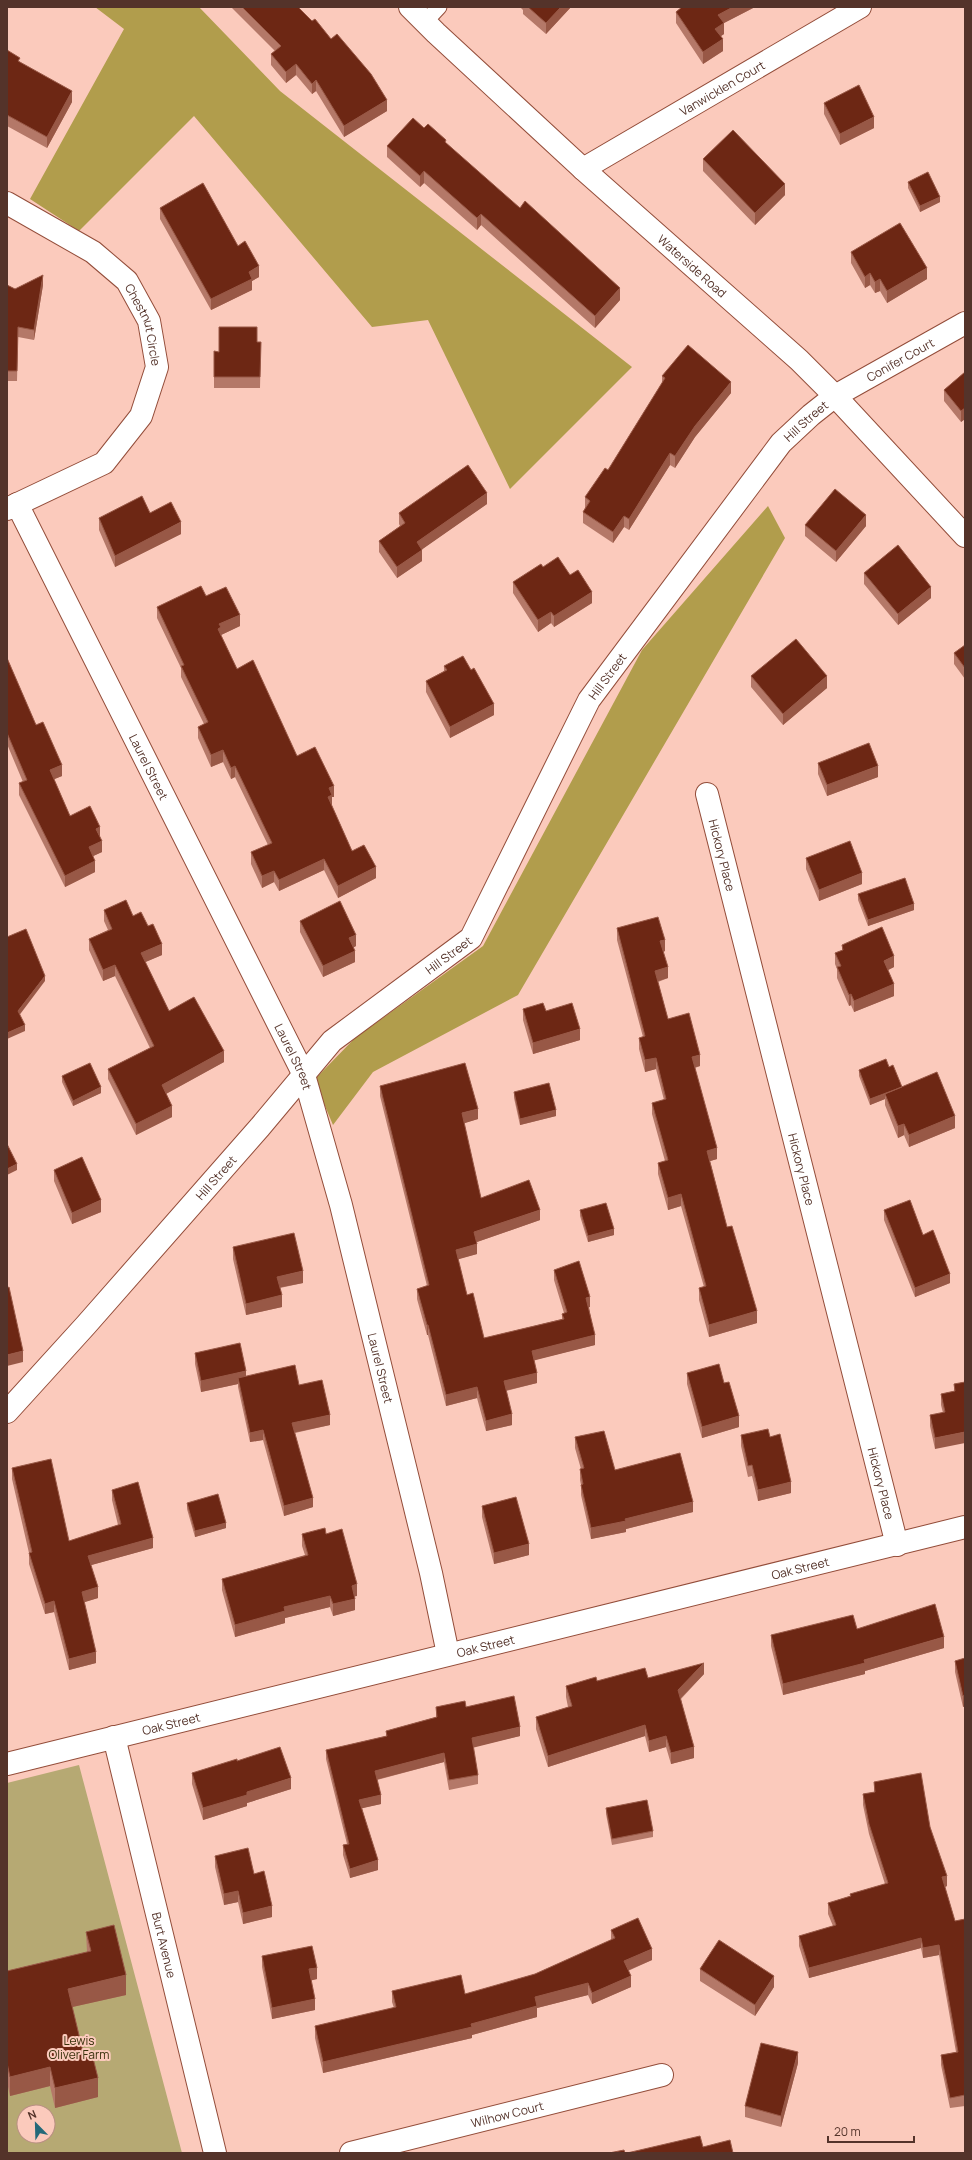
<svg xmlns="http://www.w3.org/2000/svg" width="972" height="2160" viewBox="0 0 972 2160" font-family="Manrope,sans-serif">
<rect width="100%" height="100%" fill="#fbcabc"/>
<path fill="#b6a973" fill-rule="evenodd" d="M79 1765 182 2153H7V1783ZM24 2112H48V2136H24Z"/>
<path fill="#b19d4c" d="M95 7H199L280 91 632 367 510 489 428 320 372 327 194 116 79 231 30 199 124 29Z
M768 506 785 538 518 995 373 1072 333 1125 314 1080 355 1038 483 946 642 650Z"/>
<g fill="none" stroke-linecap="round" stroke-linejoin="round">
<defs>
<path id="service" d="M425 22 439 7"/>
<g id="minor">
<path id="s1" d="M583 169 860 7"/>
<path id="s2" d="M7 203 93 252 127 281 149 321 157 367 141 416 104 463 7 509"/>
<path id="s3" d="M17 504 304 1075 341 1205 431 1573 448 1654"/>
<path id="s4" d="M707 794 897 1545"/>
<path id="s5" d="M7 1412 86 1325 260 1127 332 1041 471 938 589 700 781 443 811 415 835 396 965 323"/>
<path id="s6" d="M114 1737 215 2153"/>
<path id="s7" d="M7 1764 965 1527"/>
<path id="s8" d="M351 2153 662 2075"/>
</g>
<g id="secondary">
<path id="s9" d="M410 7 436 33 583 169 799 360 835 396 965 536"/>
</g>
</defs>
<use href="#service" stroke="#934d3a" stroke-width="17"/>
<use href="#minor" stroke="#934d3a" stroke-width="24"/>
<use href="#secondary" stroke="#934d3a" stroke-width="24"/>
<use href="#service" stroke="#fff" stroke-width="15"/>
<use href="#minor" stroke="#fff" stroke-width="22"/>
<use href="#secondary" stroke="#fff" stroke-width="22"/>
</g>
<path fill="#b47868" d="M231 7H298L387 111 344 137 316 91 312 94 296 75 286 83 271 65V54L275 51Z
M520 7H571L546 34 523 14V10Z
M682 7H755L724 23V34L721 36 723 51 703 64 676 23V12Z
M7 50 20 62 72 102 47 148 7 126Z
M824 103 874 128 840 145 824 114Z
M424 128 446 143 620 300 595 328 481 225 477 230 424 183 420 187 387 157V146Z
M703 159 785 195 755 225 703 171Z
M908 182 940 202 920 212 908 188Z
M160 208 238 246 259 277 252 281V290L211 310 160 219Z
M851 252 927 279 887 303 880 291 875 293 870 285 865 288 851 263Z
M7 285 15 289 43 285 34 340 18 337 17 381H7Z
M257 342H261L260 388H214V351L219 352Z
M965 372V419L961 422 944 401V390Z
M662 376 731 393 695 437 675 468 670 465 629 530 624 527 613 543 583 523V512L585 508V497L608 470 662 383Z
M487 504 422 549V561L397 578 379 552V541L400 526 399 524V513Z
M150 513 181 534 115 567 99 530V518Z
M805 525 866 526 836 562 805 536Z
M543 567 570 575 592 603 554 627 551 623 538 632 513 593V582Z
M864 573 931 598 898 625 864 584Z
M206 596 240 626 221 635 237 669 297 756 334 797H332V806L352 851 376 878 338 898 324 870 279 891 274 882 262 888 251 864V852L268 845 235 777 231 779 223 762 211 767 198 738V727L204 724 181 677V668L157 618V607Z
M965 645V679L954 664V653Z
M7 658 36 725 62 776 54 779 70 816 100 838 102 852 93 856 95 872 65 887 19 795V783L23 782 7 744Z
M444 666 494 715 450 738 426 692V681L444 671Z
M751 676 827 688 783 725 751 687Z
M818 763 878 777 827 796 818 774Z
M806 858 862 884 819 901 806 869Z
M858 894 914 910 868 926 858 900Z
M104 910 133 916 162 955 145 962 169 1011 224 1062 166 1094 172 1117 136 1135 108 1079V1069L150 1048 115 976 103 981 89 950V939L108 930 104 921Z
M300 921 356 946 354 947 355 962 323 977 300 932Z
M617 928 665 951 663 952 668 978 658 982 668 1019 700 1066 695 1068 717 1159 710 1161 727 1227 757 1323 709 1337 699 1300V1288L704 1287 681 1206 668 1210 658 1174V1163L665 1161 652 1114V1103L664 1100 656 1069 645 1072 639 1049V1038L643 1037 617 940Z
M842 945 894 967 888 970 894 996 854 1012 851 1005 849 1006 837 978V969L835 964V953L842 950Z
M523 1009 546 1011 580 1040 533 1054 523 1020Z
M859 1070 902 1087 955 1128 909 1147 904 1135 898 1138 885 1105V1099L870 1105 859 1076Z
M62 1076 101 1093 73 1106 62 1082Z
M380 1086 478 1119 464 1123 481 1198 540 1220 477 1242V1254L458 1259 467 1295 484 1338 562 1319V1314L564 1313 554 1280V1270L590 1307H589L595 1345 534 1360 537 1383 506 1391 512 1425 486 1431 477 1398 446 1406 428 1335H427L417 1299V1289L427 1286 380 1096Z
M514 1092 556 1116 520 1125 514 1098Z
M54 1170 101 1212 72 1224 54 1181Z
M580 1210 614 1235 588 1242 580 1216Z
M884 1210 923 1235 950 1283 915 1297 884 1220Z
M233 1247 303 1283 280 1288 282 1307 246 1315 233 1259Z
M195 1353 246 1376 299 1385 330 1425 295 1433 313 1507 284 1516 263 1440 250 1442 238 1387V1384L201 1392 195 1364Z
M687 1373 739 1427 702 1438 687 1384Z
M965 1382 935 1449 930 1426V1415L943 1413 941 1405V1394L954 1391V1384Z
M741 1435 770 1437 791 1493 758 1501 752 1476 748 1477 741 1446Z
M575 1437 615 1470 693 1512 626 1529V1532L591 1539 581 1495V1485L580 1480V1469H581L575 1448Z
M12 1468 69 1541 118 1525 112 1500V1490L153 1548 91 1565 98 1598 84 1602 96 1663 69 1670 54 1612 45 1614 29 1564V1553L12 1479Z
M187 1503 226 1528 195 1537 187 1509Z
M482 1506 529 1555 494 1564 482 1517Z
M302 1534H326L357 1596H354L355 1610 333 1616 330 1607 285 1618V1623L235 1637 222 1590V1579L305 1555 302 1546Z
M857 1629 944 1648 865 1671V1674L783 1695 771 1646V1635Z
M965 1658V1706L963 1707 955 1672V1661Z
M704 1674 681 1699 694 1758 671 1764 666 1747 649 1752 645 1736 548 1767 536 1729V1717L568 1707 566 1697V1686L597 1681Z
M436 1707H466L520 1736 473 1747 478 1775V1784L449 1790 444 1762 377 1780 381 1804 362 1808 378 1870 350 1878 343 1855V1845L347 1844 326 1759V1750L386 1736V1731L436 1717Z
M237 1761 291 1789 247 1803V1806L203 1820 192 1784V1773Z
M874 1782 930 1827 947 1886 945 1887 955 1921 965 1919V2107V2106L950 2108 941 2065V2055L956 2052 939 1955 923 1958 921 1948 809 1978 799 1946V1936L833 1926 828 1914V1903L850 1896V1894L885 1884 869 1834 863 1805V1794L874 1792Z
M606 1808 653 1831V1837L612 1845 606 1814Z
M215 1856 254 1874 272 1917 243 1924 238 1902 224 1905 215 1867Z
M611 1930 652 1960 628 1971 631 1987 592 2004 588 1995 537 2008V2017L472 2035V2038L323 2073 315 2038V2026L394 2008 392 2002V1991L465 1994 535 1974 611 1940Z
M86 1932 126 1995 72 2007 84 2056 98 2097 55 2108 50 2086 10 2096 7 2082V1971L87 1952Z
M262 1956 317 1979 311 1980 315 2010 272 2019 262 1967Z
M700 1969 774 1987 755 2016 700 1981Z
M798 2063 781 2127 745 2117V2106Z"/>
<path fill="#985846" d="M561 7H571L546 34V23Z
M733 7H755L724 23V34L715 40V29L718 15Z
M723 39V51L703 64V52Z
M296 64V75L286 83V72Z
M316 80V91L312 94V84Z
M72 91V102L47 148V137Z
M387 100V111L344 137V126Z
M874 117V128L840 145V134Z
M424 171V183L420 187V176Z
M785 184V195L755 225V213Z
M940 197V202L920 212V206Z
M481 214V225L477 230V218Z
M259 266V277L252 281V290L211 310V299L249 272Z
M927 268V279L887 303V291Z
M870 273V285L865 288V277Z
M43 275V285L34 340V330Z
M880 279V291L875 293V282Z
M620 288V300L595 328V316Z
M731 382V393L695 437 675 468V456L695 426Z
M965 408V419L961 422V411Z
M670 453V465L629 530V519Z
M487 493V504L417 553V542Z
M866 515V526L836 562V551Z
M624 516V527L613 543V532Z
M181 522V534L115 567V556Z
M422 550V561L397 578V567Z
M931 587V598L898 625V614Z
M592 592V603L554 627V616Z
M551 612V623L538 632V620Z
M240 615V626L221 635 218 629 219 624Z
M827 676V688L783 725V714Z
M494 704V715L450 738V727Z
M223 750V762L211 767V755Z
M62 765V776L50 781V770Z
M235 766V777L231 779V768Z
M878 766V777L827 796V785Z
M334 786V797H332V806L328 797 329 788Z
M100 827V838L96 829Z
M102 841V852L89 858V847Z
M324 859V870L279 891V880Z
M95 861V872L65 887V876Z
M376 867V878L338 898V886Z
M274 871V882L262 888V876Z
M862 873V884L819 901V890Z
M914 904V910L868 926V920Z
M356 935V946L349 950V938Z
M665 940V951L660 953V941Z
M162 944V955L141 964V953Z
M355 951V962L323 977V966Z
M894 956V967L884 972V961Z
M115 965V976L103 981V970Z
M668 967V978L655 982V971Z
M45 976V981L18 1017V1011Z
M894 984V996L854 1012V1001Z
M851 994V1005L849 1006V995Z
M25 1025V1031L7 1039V1033Z
M580 1029V1040L533 1054V1043Z
M224 1051V1062L162 1096V1085Z
M700 1055V1066L692 1068V1057Z
M656 1058V1069L645 1072V1060Z
M101 1087V1093L73 1106V1101Z
M885 1094V1099L870 1105V1099Z
M172 1106V1117L136 1135V1124Z
M478 1109V1119L462 1124V1113Z
M556 1110V1116L520 1125V1119Z
M955 1116V1128L909 1147V1135Z
M904 1124V1135L898 1138V1126Z
M717 1148V1159L707 1162V1151Z
M17 1164V1170L7 1175V1169Z
M681 1194V1206L668 1210V1198Z
M101 1200V1212L72 1224V1213Z
M540 1210V1220L474 1243V1232Z
M614 1229V1235L588 1242V1236Z
M477 1244V1254L456 1260V1250Z
M303 1271V1283L277 1288V1277Z
M950 1274V1283L915 1297V1288Z
M282 1295V1307L246 1315V1304Z
M590 1297V1307L586 1308V1298Z
M757 1311V1323L709 1337V1325Z
M427 1325H428V1335H427Z
M595 1335V1345L532 1361V1351Z
M23 1351V1362L7 1366V1355Z
M246 1371V1382L238 1378V1384L201 1392V1381Z
M537 1373V1383L504 1391V1381Z
M477 1387V1398L446 1406V1395Z
M512 1414V1425L486 1431V1421Z
M330 1415V1425L292 1433V1423Z
M739 1416V1427L702 1438V1427Z
M263 1430V1440L250 1442V1433Z
M965 1432V1443L935 1449V1438Z
M791 1482V1493L758 1501V1490Z
M313 1498V1507L284 1516V1506Z
M693 1502V1512L626 1529V1532L591 1539V1528L625 1519Z
M226 1523V1528L195 1537V1531Z
M153 1538V1548L88 1566V1556Z
M529 1544V1555L494 1564V1553Z
M357 1584V1596L352 1597V1586Z
M98 1587V1598L82 1603V1592Z
M330 1596V1607L285 1618V1623L235 1637V1625L284 1607Z
M355 1599V1610L333 1616V1604Z
M54 1601V1612L45 1614V1604Z
M944 1637V1648L865 1671V1674L783 1695V1684Z
M96 1652V1663L69 1670V1659Z
M704 1663V1674L678 1701V1690Z
M965 1695V1706L963 1707V1696Z
M645 1725V1736L548 1767V1756Z
M520 1727V1736L472 1748V1738Z
M666 1736V1747L649 1752V1741Z
M694 1747V1758L671 1764V1753Z
M444 1753V1762L375 1780V1771Z
M291 1778V1789L247 1803V1806L203 1820V1808L247 1792Z
M381 1795V1804L359 1809V1800Z
M378 1860V1870L350 1878V1869Z
M947 1876V1886L942 1888V1877Z
M238 1891V1902L224 1905V1894Z
M272 1906V1917L243 1924V1913Z
M921 1938V1948L809 1978V1968Z
M939 1945V1955L923 1958V1948Z
M652 1949V1960L624 1972V1961Z
M317 1968V1979L309 1981V1969Z
M126 1975V1995L68 2008V1989Z
M631 1976V1987L592 2004V1993Z
M774 1976V1987L755 2016V2005Z
M588 1983V1995L537 2008V2017L472 2035V2038L323 2073V2062L471 2024 535 1997Z
M315 1999V2010L272 2019V2008Z
M798 2052V2063L781 2127V2116Z
M50 2067V2086L10 2096V2077Z
M98 2078V2097L55 2108V2088Z"/>
<path fill="#6d2714" stroke="#985846" d="M242 7H298L312 21 315 19 331 39 337 34 371 74 387 100 344 126 316 80 312 84 296 64 286 72 271 54 281 46Z
M528 7H561L546 23Z
M682 7H733L718 15 724 23 715 29 723 39 703 52 676 12Z
M7 50 20 58 18 61 72 91 47 137 7 115Z
M859 85 874 117 840 134 824 103Z
M413 118 424 128 428 124 446 140 445 142 520 208 525 201 620 288 595 316 481 214 477 218 424 171 420 176 387 146Z
M733 130 785 184 755 213 703 159Z
M928 172 940 197 920 206 908 182Z
M203 183 238 246 245 241 259 266 249 272 252 279 211 299 160 208Z
M900 223 927 268 887 291 880 279 875 282 870 273 865 277 851 252Z
M43 275 34 330 18 327 17 371H7V285L15 289Z
M219 327H257V342H261L260 377H214V351L219 352Z
M688 345 731 382 695 426 675 456 670 453 629 519 624 516 613 532 583 512 590 501 585 497 605 468 608 470 665 378 662 376Z
M965 372V408L961 411 944 390Z
M468 465 487 493 417 542 422 550 397 567 379 541 405 523 399 513Z
M835 489 866 515 836 551 805 525Z
M142 496 150 513 171 502 181 522 115 556 99 518Z
M898 545 931 587 898 614 864 573Z
M558 557 570 575 578 570 592 592 554 616 551 612 538 620 513 582 541 564 543 567Z
M201 586 206 596 226 587 240 615 219 624 221 627 218 629 237 669 253 660 297 756 315 747 334 786 329 788 332 795 328 797 352 851 364 845 376 867 338 886 324 859 279 880 274 871 262 876 251 852 272 843 235 766 231 768 223 750 211 755 198 727 208 722 181 666 184 665 157 607Z
M796 639 827 676 783 714 751 676Z
M965 645V668L954 653Z
M463 656 471 670 474 668 494 704 450 727 426 681 447 670 444 666Z
M7 658 36 725 43 722 62 765 50 770 70 816 90 806 100 827 96 829 102 841 89 847 95 861 65 876 19 783 27 780 7 733Z
M869 743 878 766 827 785 818 763Z
M850 841 862 873 819 890 806 858Z
M905 878 914 904 868 920 858 894Z
M126 900 133 916 141 912 148 926 153 924 162 944 141 953 169 1011 194 997 224 1051 162 1085 172 1106 136 1124 108 1069 154 1046 115 965 103 970 89 939 112 929 104 910Z
M340 901 356 935 349 938 355 951 323 966 300 921Z
M658 917 665 940 660 941 668 967 655 971 668 1019 689 1013 700 1055 692 1057 717 1148 707 1151 727 1227 732 1226 757 1311 709 1325 699 1288 706 1286 681 1194 668 1198 658 1163 668 1160 652 1103 666 1099 656 1058 645 1060 639 1038 645 1036 617 928Z
M882 927 894 956 884 961 894 984 854 1001 851 994 849 995 837 967 841 966 835 953 843 950 842 945Z
M26 929 45 976 18 1011 25 1025 7 1033V937Z
M543 1003 546 1011 572 1003 580 1029 533 1043 523 1009Z
M886 1059 889 1067 893 1065 902 1087 870 1099 859 1070Z
M90 1063 101 1087 73 1101 62 1076Z
M465 1063 478 1109 462 1113 481 1198 529 1180 540 1210 474 1232 477 1244 456 1250 467 1295 473 1293 484 1338 564 1319 562 1314 567 1312 554 1270 579 1261 590 1297 586 1298 595 1335 532 1351 537 1373 504 1381 512 1414 486 1421 477 1387 446 1395 428 1325H427L417 1289 429 1285 380 1086Z
M937 1072 955 1116 909 1135 904 1124 898 1126 885 1094Z
M549 1083 556 1110 520 1119 514 1092Z
M7 1144 17 1164 7 1169Z
M82 1157 101 1200 72 1213 54 1170Z
M910 1200 923 1235 933 1230 950 1274 915 1288 884 1210Z
M606 1203 614 1229 588 1236 580 1210Z
M294 1233 303 1271 277 1277 282 1295 246 1304 233 1247Z
M9 1287 23 1351 7 1355V1288Z
M240 1343 246 1371 201 1381 195 1353Z
M719 1364 724 1383 729 1382 739 1416 702 1427 687 1373Z
M295 1365 299 1385 322 1380 330 1415 292 1423 313 1498 284 1506 263 1430 250 1433 238 1378Z
M965 1382V1432L935 1438 930 1415 945 1412 941 1394 955 1391 954 1384Z
M768 1429 770 1437 780 1434 791 1482 758 1490 752 1465 748 1466 741 1435Z
M604 1431 615 1470 680 1453 693 1502 625 1519 626 1521 591 1528 581 1485 583 1484 580 1469 584 1468 575 1437Z
M51 1459 69 1541 121 1524 112 1490 138 1482 153 1538 88 1556 98 1587 82 1592 96 1652 69 1659 54 1601 45 1604 29 1553 32 1552 12 1468Z
M218 1494 226 1523 195 1531 187 1503Z
M516 1497 529 1544 494 1553 482 1506Z
M325 1528 326 1534 342 1529 357 1584 352 1586 355 1599 333 1604 330 1596 284 1607 285 1611 235 1625 222 1579 308 1555 302 1534Z
M935 1604 944 1637 864 1660 865 1663 783 1684 771 1635 853 1615 857 1629Z
M965 1658V1695L963 1696 955 1661Z
M704 1663 678 1690 694 1747 671 1753 666 1736 649 1741 645 1725 548 1756 536 1717 572 1706 566 1686 596 1677 597 1681 645 1668 648 1678Z
M514 1696 520 1727 472 1738 478 1775 449 1780 444 1753 375 1771 381 1795 359 1800 378 1860 350 1869 343 1845 349 1844 326 1750 387 1736 386 1731 437 1717 436 1707 465 1701 466 1707Z
M280 1747 291 1778 247 1792V1795L203 1808 192 1773 237 1759V1761Z
M921 1773 930 1827 947 1876 942 1877 955 1921 965 1919V2096V2095L950 2098 941 2055 958 2052 939 1945 923 1948 921 1938 809 1968 799 1936 836 1925 828 1903 851 1896 850 1894 888 1883 869 1824 863 1794 875 1792 874 1782Z
M647 1800 653 1831 612 1839 606 1808Z
M248 1848 254 1874 264 1871 272 1906 243 1913 238 1891 224 1894 215 1856Z
M638 1918 652 1949 624 1961 631 1976 592 1993 588 1983 535 1997 537 2006 471 2024 472 2027 323 2062 315 2026 396 2007 392 1991 461 1975 465 1994 535 1974 615 1938 611 1930Z
M114 1925 126 1975 68 1989 84 2056 92 2054 98 2078 55 2088 50 2067 10 2077 7 2063V1971L91 1951 86 1932Z
M719 1940 774 1976 755 2005 700 1969Z
M312 1946 317 1968 309 1969 315 1999 272 2008 262 1956Z
M761 2043 798 2052 781 2116 745 2106Z
M700 2136 703 2147 730 2140 733 2153H627Z
M624 2150 625 2153H609Z"/>
<g text-anchor="middle" dominant-baseline="central" stroke-width="4" stroke-linejoin="round" paint-order="stroke">
<g font-size="12" fill="#54332a" stroke="#fbcabc">
<text stroke="none"><textPath href="#s1" startOffset="161">Vanwicklen Court</textPath></text>
<text stroke="none"><textPath href="#s9" startOffset="383">Waterside Road</textPath></text>
<text stroke="none"><textPath href="#s2" startOffset="191">Chestnut Circle</textPath></text>
<text stroke="none"><textPath href="#s5" startOffset="1399">Conifer Court</textPath></text>
<text stroke="none"><textPath href="#s5" startOffset="1286">Hill Street</textPath></text>
<text stroke="none"><textPath href="#s5" startOffset="962">Hill Street</textPath></text>
<text stroke="none"><textPath href="#s3" startOffset="294">Laurel Street</textPath></text>
<text stroke="none"><textPath href="#s4" startOffset="63">Hickory Place</textPath></text>
<text stroke="none"><textPath href="#s5" startOffset="638">Hill Street</textPath></text>
<text stroke="none"><textPath href="#s3" startOffset="618">Laurel Street</textPath></text>
<text stroke="none"><textPath href="#s4" startOffset="387">Hickory Place</textPath></text>
<text stroke="none"><textPath href="#s5" startOffset="314">Hill Street</textPath></text>
<text stroke="none"><textPath href="#s3" startOffset="942">Laurel Street</textPath></text>
<text stroke="none"><textPath href="#s4" startOffset="711">Hickory Place</textPath></text>
<text stroke="none"><textPath href="#s7" startOffset="817">Oak Street</textPath></text>
<text stroke="none"><textPath href="#s7" startOffset="493">Oak Street</textPath></text>
<text stroke="none"><textPath href="#s7" startOffset="169">Oak Street</textPath></text>
<text stroke="none"><textPath href="#s6" startOffset="214">Burt Avenue</textPath></text>
<text stroke="none"><textPath href="#s8" startOffset="161">Wilhow Court</textPath></text>
</g>
<g font-size="12" fill="#39310c" stroke="#fbcabc">
<text x="79" y="2040">Lewis<tspan x="79" dy="14">Oliver Farm</tspan></text>
</g>
</g>
<rect width="972" height="2160" fill="none" stroke="#54332a" stroke-width="16"/>
<g transform="translate(36 2124) rotate(337)"><circle r="19" fill="#fbcabc" stroke="#b88e82"/>
<path d="M0-3L7 15L0 10L-7 15Z" fill="#246979"/>
<text y="-6" font-size="11" font-weight="bold" text-anchor="middle" fill="#54332a">N</text>
</g>
<path d="M828 2136v6h86v-6" fill="none" stroke="#54332a" stroke-width="2"/>
<text x="834" y="2136" font-size="12" fill="#54332a" stroke="#fbcabc" stroke-width="3" paint-order="stroke">20 m</text>
</svg>
